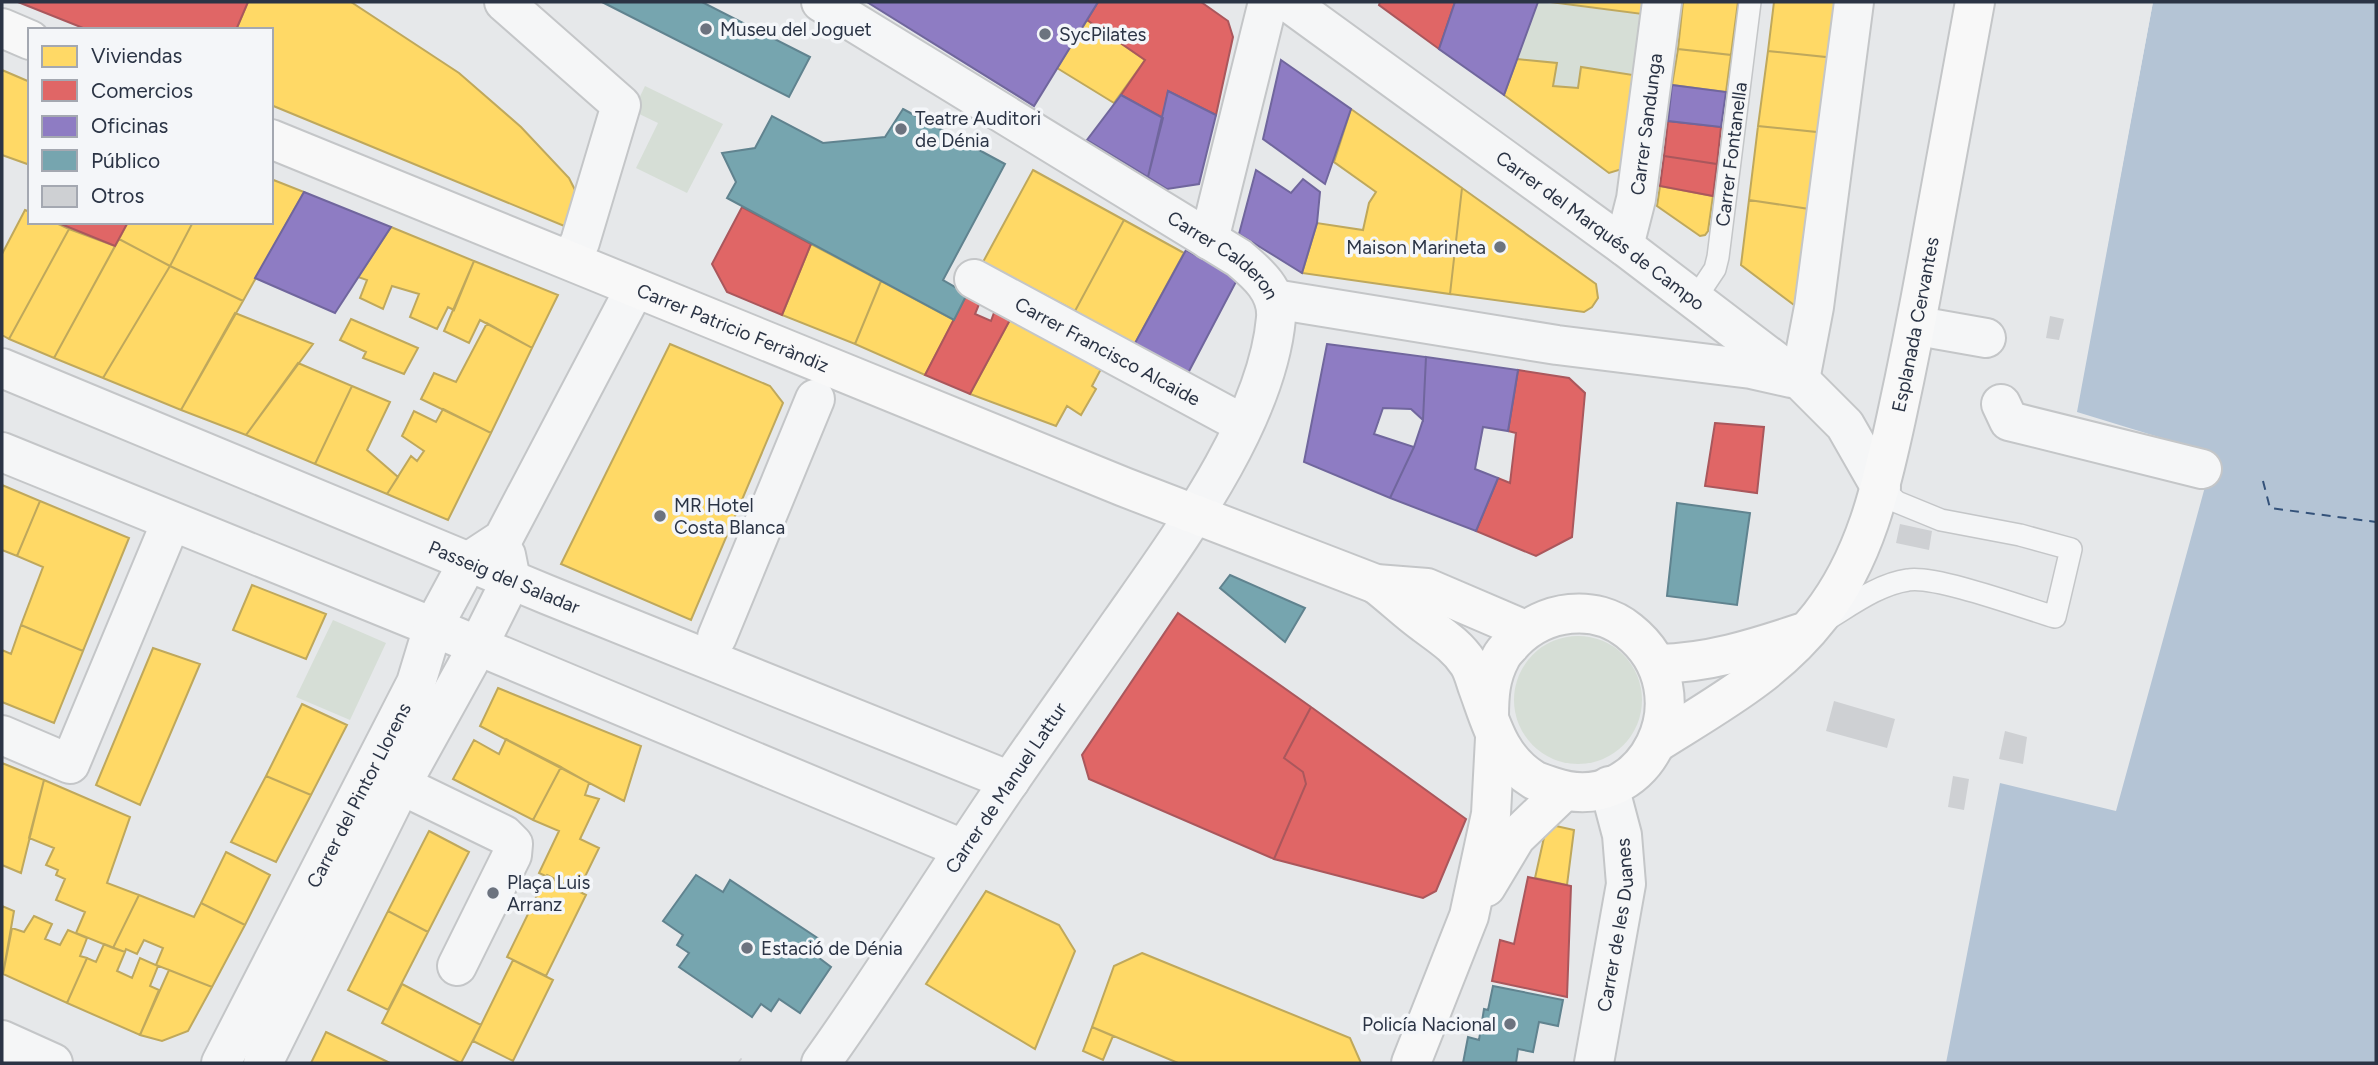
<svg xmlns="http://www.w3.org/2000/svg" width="2378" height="1065" viewBox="0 0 2378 1065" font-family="Figtree,sans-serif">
<rect width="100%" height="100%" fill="#e6e8ea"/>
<path fill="#d6ded6" d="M1538 2 1642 14 1633 75 1582 67 1578 88 1553 86 1557 63 1517 59Z
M645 86 723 124 687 193 636 168 658 123 633 111Z
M333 620 386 643 350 720 296 697Z
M1514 700a64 64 0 1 1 128 0a64 64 0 1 1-128 0Z"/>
<path fill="#b4c4d5" d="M2153 2H2376V1063H1946L2000 783 2116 811 2214 454 2077 412Z"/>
<path fill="#e6e8ea" d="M2150 2H2153L2088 348 2085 347Z"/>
<path fill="#ffd966" stroke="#bfa85c" stroke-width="2" d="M248 2H351L459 73 521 127 569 178 578 196 574 230 271 105V30H236Z
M1550 2H1644L1642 14Z
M1683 2H1738L1731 55 1678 49Z
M1774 2H1842L1835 58 1768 51Z
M1087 20 1145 60 1114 103 1057 68Z
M1678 49 1731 55 1726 92 1672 85Z
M1768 51 1835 58 1826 133 1758 126Z
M1517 59 1557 63 1553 86 1578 88 1581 67 1633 75 1622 169 1609 173 1504 95Z
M2 70 30 82V165L2 155Z
M1351 109 1462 188 1450 294 1302 273 1317 223 1363 230 1369 203 1376 192 1334 162Z
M1758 126 1826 133 1816 210 1749 200Z
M1033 170 1124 220 1075 311 983 262Z
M271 179 304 192 243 301 170 266 193 222H271Z
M1660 186 1713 196 1708 231 1705 235 1700 236 1657 206Z
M1462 188 1596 284 1598 298 1592 307 1584 312 1450 294Z
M1749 200 1816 210 1802 311 1741 265Z
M25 210 30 212V222H54L69 229 9 339 2 335V254Z
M1124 220 1184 253 1134 345 1075 311Z
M128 222H193L170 266 119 239Z
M391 227 474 261 454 310 448 307 437 329 410 317 419 294 392 286 383 309 360 298 367 280 358 277Z
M69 229 115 246 54 358 9 339Z
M119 239 170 266 103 378 54 358Z
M811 244 881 281 855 344 782 315Z
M474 261 558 295 532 348 480 320 469 343 444 331Z
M170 266 243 301 181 410 103 378Z
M881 281 954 320 925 375 855 344Z
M235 313 313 344 246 435 181 410Z
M1011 318 1099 364 1097 368 1101 369 1092 386 1096 389 1081 415 1067 406 1056 426 970 394Z
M351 319 418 348 404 374 363 358 366 352 340 340Z
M487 323 532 348 491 433 421 399 434 373 456 382Z
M670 344 770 386 783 403 691 620 561 564Z
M298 363 352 386 315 464 246 435Z
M352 386 390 402 367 450 398 477 387 494 315 464Z
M443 409 491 433 448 520 387 494 411 456 417 461 424 451 402 436 414 411 436 422Z
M2 485 40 501 17 556 2 550Z
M40 501 129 538 83 651 21 625 43 567 17 556Z
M252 585 326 614 306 659 233 630Z
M21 625 83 651 54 723 2 702V650L11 654Z
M153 648 200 664 140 805 96 785Z
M498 688 641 746 624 801 480 726Z
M302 704 347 725 311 795 266 776Z
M506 739 561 767 533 820 453 779 474 740 499 754Z
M2 763 44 780 21 873 2 865Z
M561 767 589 783 585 795 599 799 580 839 599 848 578 891 539 873 559 831 533 820Z
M266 776 311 795 276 862 231 842Z
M44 780 130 817 107 883 139 895 113 948 76 933 85 912 56 900 65 879 56 875 58 870 46 865 54 848 29 838Z
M1547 824 1574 830 1567 885 1535 878Z
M429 831 469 852 428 932 388 911Z
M226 852 270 875 245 925 201 903Z
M547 875 586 895 546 976 507 957Z
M986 891 1059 925 1075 951 1035 1049 926 984Z
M139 895 194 917 201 903 245 925 212 987 156 965 163 948 144 940 137 954 126 949 125 952 113 948Z
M2 906 14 911 3 974H2Z
M388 911 428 932 388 1010 348 990Z
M34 916 52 924 45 939 60 945 68 930 87 938 80 956 87 958 67 1003 3 974 12 928 24 932Z
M104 944 125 952 117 971 132 978 140 958 158 966 150 986 159 990 140 1035 67 1003 87 958 96 962Z
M1142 953 1350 1038 1361 1063H1178L1092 1027 1114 966Z
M513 960 553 980 513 1061 473 1041Z
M169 970 212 987 188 1031 162 1041 140 1035Z
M402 984 481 1025 461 1063 382 1023Z
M1092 1027 1113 1036 1103 1060 1083 1051Z
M326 1032 390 1063H311Z"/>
<path fill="#e06666" stroke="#aa575c" stroke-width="2" d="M18 2H248L236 30H88Z
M1098 2H1201L1228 21 1233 37 1216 115 1168 91 1163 118 1121 95 1145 60 1087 20Z
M1380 2H1455L1439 49 1379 5Z
M1668 121 1721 127 1717 164 1664 156Z
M1664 156 1717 164 1713 196 1660 186Z
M742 207 811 244 782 315 727 292 712 264Z
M56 222H128L115 246Z
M967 294 980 302 975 314 991 321 995 310 1011 318 970 394 925 375Z
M1518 370 1569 378 1585 393 1572 537 1536 556 1476 531 1498 478 1510 483 1516 433 1508 431Z
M1715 423 1764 427 1757 493 1705 486Z
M1178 613 1311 707 1284 758 1303 772 1306 784 1274 859 1089 779 1082 755Z
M1311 707 1466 819 1436 891 1423 898 1274 859 1306 784 1303 772 1284 758Z
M1528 877 1571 886 1567 997 1492 981 1500 940 1514 944Z"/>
<path fill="#8e7cc3" stroke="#70669d" stroke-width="2" d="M867 2H1098L1034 106Z
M1455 2H1538L1504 95 1439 49Z
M1281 60 1351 109 1325 184 1263 139Z
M1672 85 1726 92 1721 127 1668 121Z
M1168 91 1216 115 1199 184 1167 189 1148 177Z
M1121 95 1163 118 1148 177 1087 140Z
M1256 170 1291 193 1303 179 1320 192 1317 223 1302 273 1239 234Z
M304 192 391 227 335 313 255 278Z
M1186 250 1238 278 1187 375 1134 345Z
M1327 344 1426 357 1423 420 1411 409 1383 408 1374 434 1414 447 1390 498 1304 462Z
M1426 357 1518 370 1508 431 1483 427 1475 469 1498 478 1476 531 1390 498 1414 447 1423 420Z"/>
<path fill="#76a5af" stroke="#60838f" stroke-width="2" d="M602 2H702L810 57 789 97Z
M903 109 1005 164 943 280 967 294 954 320 727 198 736 182 722 153 755 148 772 116 823 143 885 137Z
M1677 503 1750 513 1737 605 1667 596Z
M1230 575 1305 608 1285 642 1220 588Z
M696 875 723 892 730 880 819 939 810 951 831 967 800 1013 779 999 771 1011 761 1004 752 1017 679 967 689 953 677 945 683 935 663 921Z
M1493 986 1563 1000 1558 1026 1539 1022 1533 1052 1518 1049 1516 1063H1463L1468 1037 1479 1040 1484 1009 1488 1010Z"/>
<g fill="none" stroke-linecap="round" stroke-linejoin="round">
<path stroke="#34527a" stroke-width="2" stroke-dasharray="9 7" stroke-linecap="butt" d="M2263 481 2270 508 2376 522"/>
</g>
<path fill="#ced0d3" d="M2050 316 2064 319 2059 340 2046 338Z
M1900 524 1932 531 1929 550 1896 543Z
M1834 701 1895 719 1887 748 1826 731Z
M2005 731 2027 737 2023 764 1999 759Z
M1953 776 1969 779 1964 810 1948 807Z"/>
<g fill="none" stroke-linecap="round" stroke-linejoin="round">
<defs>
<g id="lane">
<path id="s1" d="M1695 299 1715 269 1718 257 1750 2"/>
<path d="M1826 620C1851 605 1879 584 1908 580 1935 575 2025 608 2055 617L2071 549 2020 535 1941 520 1897 502 1881 488"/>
</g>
<g id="street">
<path d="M504 2 621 105 580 242 575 251"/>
<path id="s2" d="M821 2 1239 258C1258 274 1278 291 1276 318 1267 421 1179 539 1121 622 1084 675 1046 728 1009 782 945 875 887 971 821 1063"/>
<path id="s3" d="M1288 2 1624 246 1800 380 1845 425 1881 488"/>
<path d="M1209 240 1268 2"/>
<path id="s4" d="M1624 246 1636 199 1662 2"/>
<path id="s5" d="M974 279 1243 424"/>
<path d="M1274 299 1557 345 1751 369 1791 378"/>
<path d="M1935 329 1986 338"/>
<path id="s6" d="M2 368 548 595 1010 781"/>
<path d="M1800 380 1814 307 1854 2"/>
<path d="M2001 404 2009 421 2202 469"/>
<path d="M2 452 433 627 963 849"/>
<path d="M717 637 815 399"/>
<path d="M2 735 70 764 171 522"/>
<path d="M401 785 504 835 513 844 512 855 457 966"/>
<path d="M2 1040 53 1063"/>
<path id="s7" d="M221 1063 416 683 433 627 468 562 503 539 635 288"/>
<path d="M263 1063 401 785 478 646 511 580 506 555"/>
<path id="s8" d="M1594 1063 1626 884 1622 835 1609 786"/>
</g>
<g id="secondary">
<path d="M2 28 30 40"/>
<path id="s9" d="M271 139 1124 487 1376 584 1427 588 1525 630"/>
<path d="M1376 584C1393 597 1408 612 1425 624 1441 636 1457 646 1468 663 1473 670 1475 680 1478 688 1491 723 1499 759 1534 780 1540 783 1547 785 1553 787 1646 819 1707 693 1629 631 1595 603 1544 610 1514 641 1510 646 1504 651 1501 657 1490 677 1489 696 1489 718"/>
<path d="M1658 664C1708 663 1753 649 1801 633"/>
<path id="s10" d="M1658 742C1718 704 1776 673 1820 616 1865 559 1881 488 1896 419 1908 364 1919 308 1929 253 1944 169 1960 85 1975 2"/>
<path d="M1486 887 1516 837 1564 791"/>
<path d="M1411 1063 1469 916 1491 814 1495 738"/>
</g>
</defs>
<use href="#lane" stroke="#c4c6c8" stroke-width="24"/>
<use href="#street" stroke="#c4c6c8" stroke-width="42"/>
<use href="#secondary" stroke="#c4c6c8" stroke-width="42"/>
<use href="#lane" stroke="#f5f6f7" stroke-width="21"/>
<use href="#street" stroke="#f5f6f7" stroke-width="38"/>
<use href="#secondary" stroke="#f8f8f8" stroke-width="38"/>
<path stroke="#cecfd2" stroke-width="2" d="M738 1063 741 1059"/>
</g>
<g fill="#6c737f" stroke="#f4f6f9" stroke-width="2.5">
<circle cx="706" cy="29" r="7"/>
<circle cx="1045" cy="34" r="7"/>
<circle cx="901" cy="129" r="7"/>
<circle cx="1500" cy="247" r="7"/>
<circle cx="660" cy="516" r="7"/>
<circle cx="493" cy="893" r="7"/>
<circle cx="747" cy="948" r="7"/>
<circle cx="1510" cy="1024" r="7"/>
</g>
<g text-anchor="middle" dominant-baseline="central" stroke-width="7" stroke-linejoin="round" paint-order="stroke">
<g font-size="19" fill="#2b3445" stroke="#f4f6f9" text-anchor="start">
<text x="720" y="29">Museu del Joguet</text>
<text x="1059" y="34">SycPilates</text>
<text x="915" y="118">Teatre Auditori<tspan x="915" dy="22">de Dénia</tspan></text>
<text x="1486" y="247" text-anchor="end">Maison Marineta</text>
<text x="674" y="505">MR Hotel<tspan x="674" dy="22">Costa Blanca</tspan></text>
<text x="507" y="882">Plaça Luis<tspan x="507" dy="22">Arranz</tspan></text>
<text x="761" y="948">Estació de Dénia</text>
<text x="1496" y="1024" text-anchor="end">Policía Nacional</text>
</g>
<g font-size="19" fill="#2b3445" stroke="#f4f6f9">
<text stroke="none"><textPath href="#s4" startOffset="124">Carrer Sandunga</textPath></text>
<text stroke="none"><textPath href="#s1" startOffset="152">Carrer Fontanella</textPath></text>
<text stroke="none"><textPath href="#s3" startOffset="387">Carrer del Marqués de Campo</textPath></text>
<text stroke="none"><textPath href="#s2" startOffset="476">Carrer Calderon</textPath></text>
<text stroke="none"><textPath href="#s10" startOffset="516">Esplanada Cervantes</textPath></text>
<text stroke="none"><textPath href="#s9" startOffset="499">Carrer Patricio Ferràndiz</textPath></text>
<text stroke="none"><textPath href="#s5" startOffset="152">Carrer Francisco Alcaide</textPath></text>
<text stroke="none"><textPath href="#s6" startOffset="544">Passeig del Saladar</textPath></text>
<text transform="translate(1006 788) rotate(-56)">Carrer de Manuel Lattur</text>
<text stroke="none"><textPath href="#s7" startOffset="301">Carrer del Pintor Llorens</textPath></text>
<text stroke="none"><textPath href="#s8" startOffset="140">Carrer de les Duanes</textPath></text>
</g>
</g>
<rect width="2378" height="1065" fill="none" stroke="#2b3445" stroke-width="7"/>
<rect x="28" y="28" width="245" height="196" fill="#f4f6f9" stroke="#a4a8b1" stroke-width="2"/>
<rect x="42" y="46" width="35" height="21" fill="#ffd966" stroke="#a4a8b1" stroke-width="2"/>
<text x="91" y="63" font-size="21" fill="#2b3445">Viviendas</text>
<rect x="42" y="80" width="35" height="21" fill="#e06666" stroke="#a4a8b1" stroke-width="2"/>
<text x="91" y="98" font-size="21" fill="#2b3445">Comercios</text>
<rect x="42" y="116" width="35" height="21" fill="#8e7cc3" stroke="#a4a8b1" stroke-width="2"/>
<text x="91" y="133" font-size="21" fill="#2b3445">Oficinas</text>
<rect x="42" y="150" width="35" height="21" fill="#76a5af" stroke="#a4a8b1" stroke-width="2"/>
<text x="91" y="168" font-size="21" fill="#2b3445">Público</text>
<rect x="42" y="186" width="35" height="21" fill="#ced0d3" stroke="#a4a8b1" stroke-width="2"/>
<text x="91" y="203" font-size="21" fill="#2b3445">Otros</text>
</svg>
